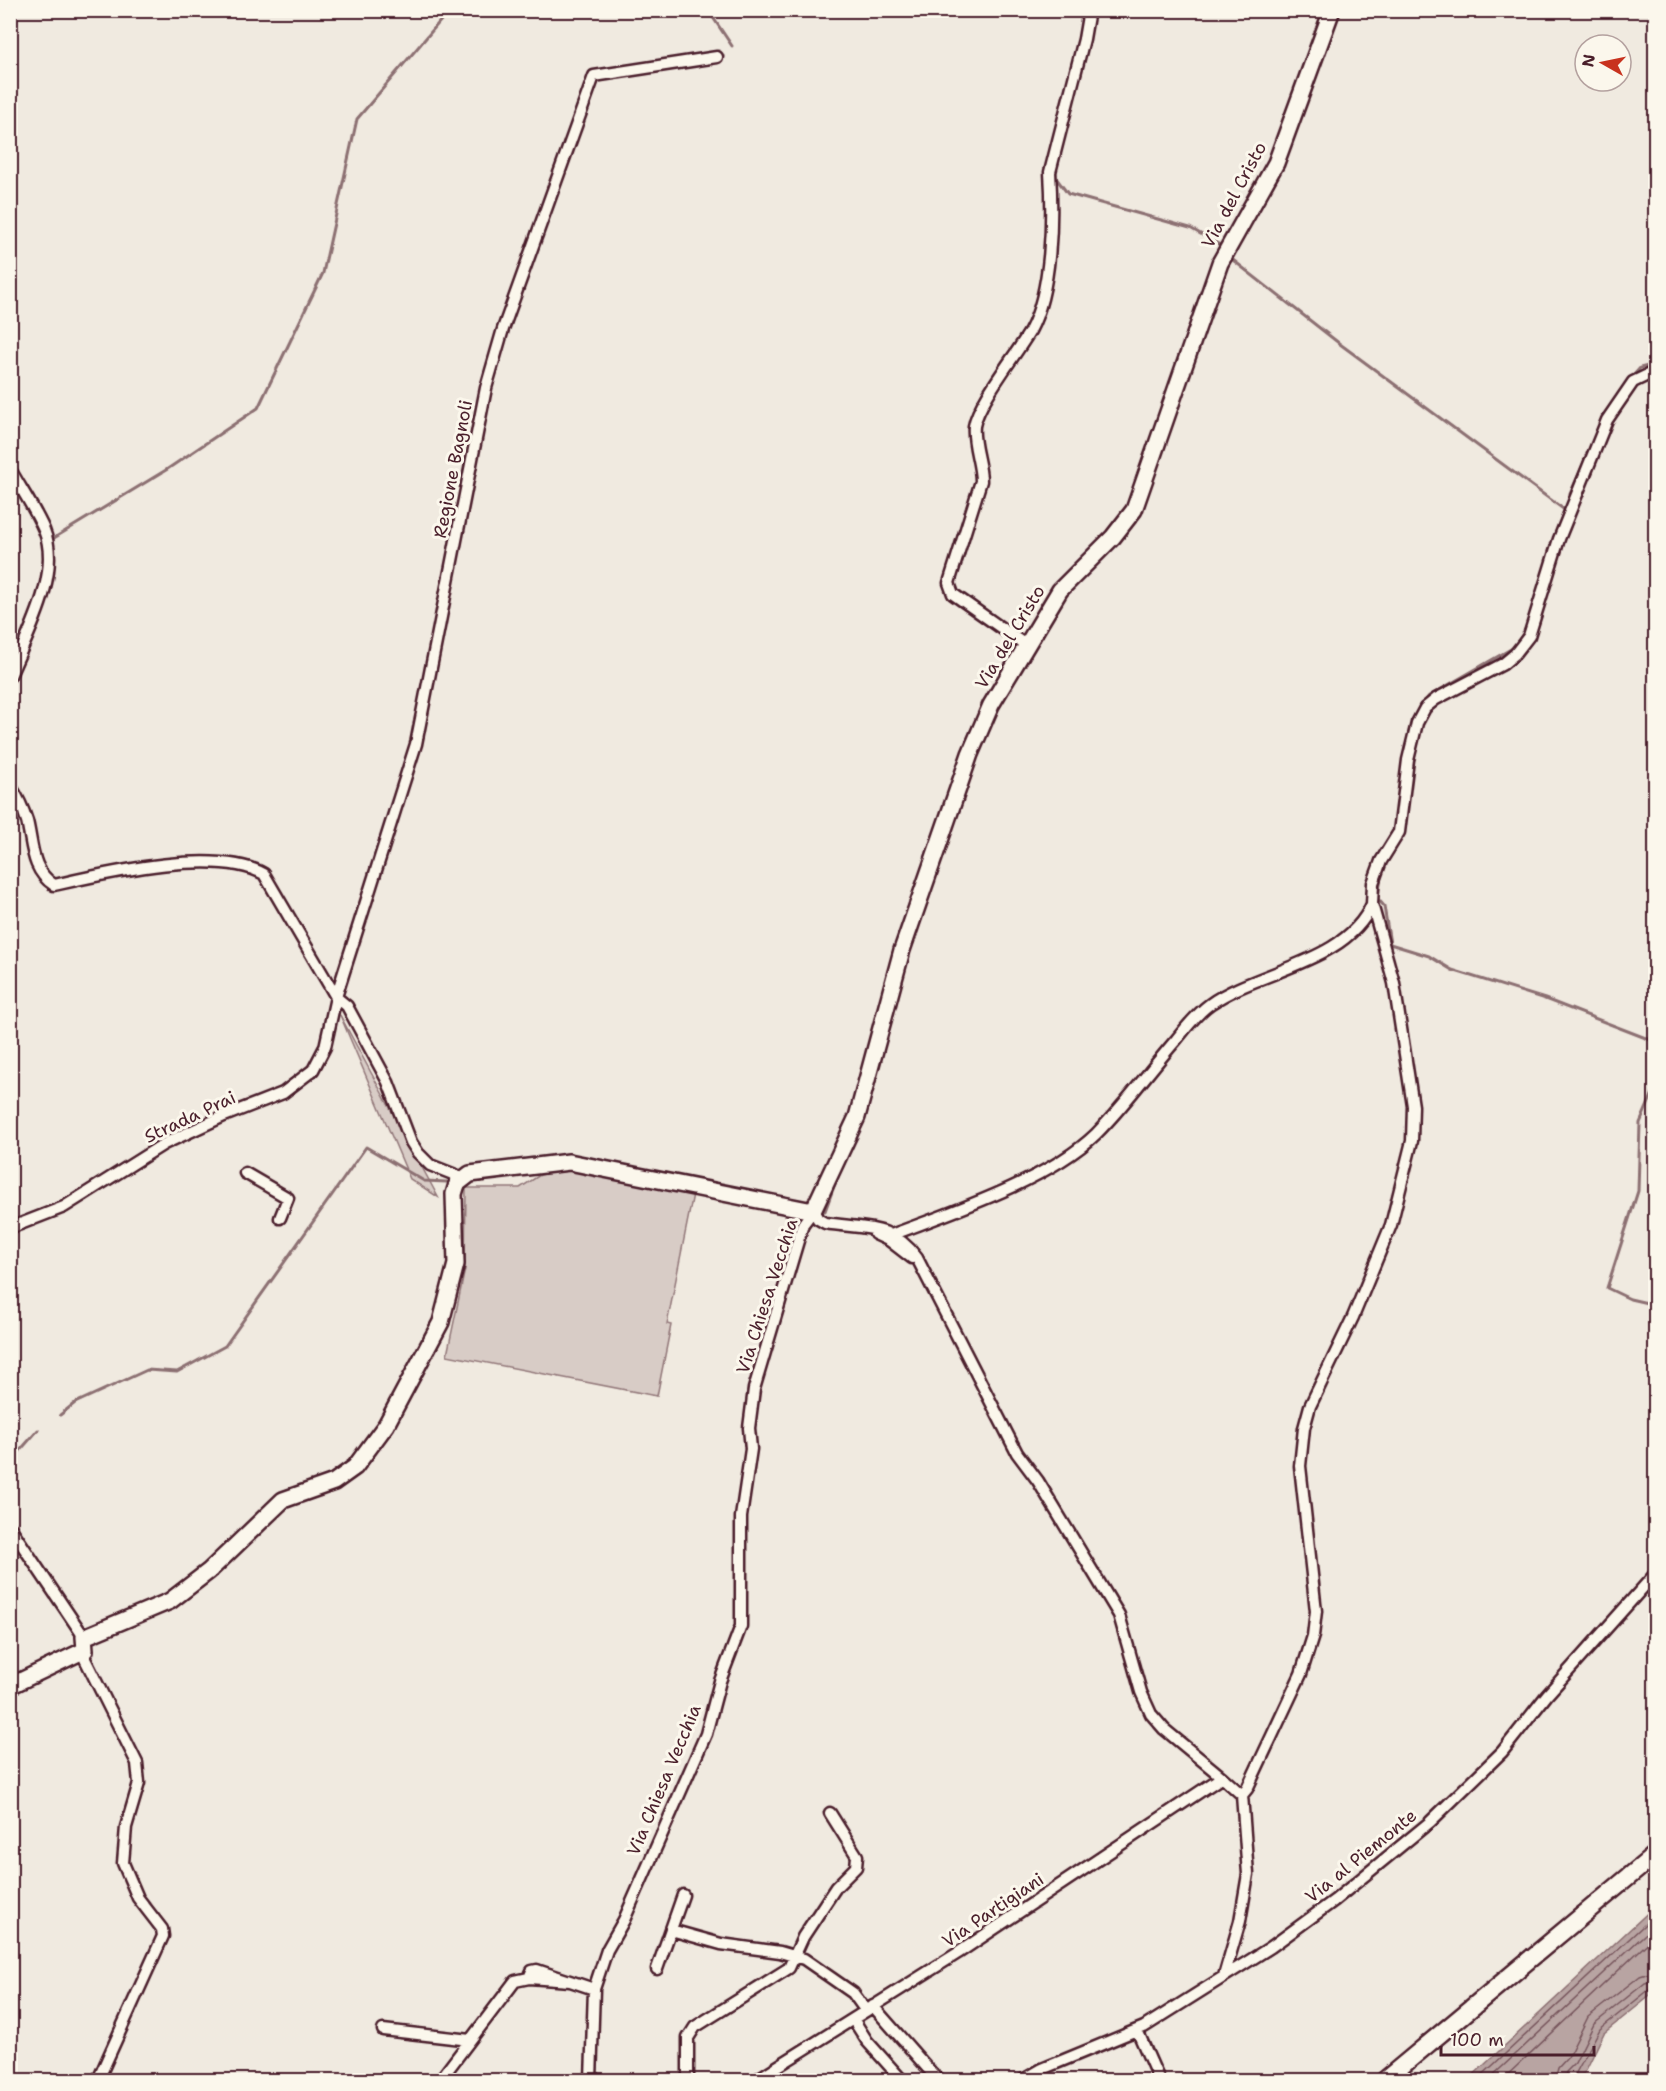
<svg xmlns="http://www.w3.org/2000/svg" width="1666" height="2091" viewBox="0 0 1666 2091" font-family="'Shantell Sans',sans-serif">
<rect width="100%" height="100%" fill="#f0eae0"/>
<filter id="ink" filterUnits="userSpaceOnUse"><feTurbulence type="fractalNoise" baseFrequency=".0167" numOctaves="2"/><feDisplacementMap in="SourceGraphic" scale="12" xChannelSelector="R" yChannelSelector="G"/><feConvolveMatrix kernelMatrix="1 2 1 2 8 2 1 2 1" color-interpolation-filters="sRGB"/></filter>
<g filter="url(#ink)">
<path fill="#d8ccc6" stroke="#917678" stroke-width="1.5" d="M340 1015 438 1197 410 1179Z
M571 1169 693 1194 667 1324 671 1325 657 1396 447 1355 465 1269 466 1188H520L540 1175Z"/>
<path fill="#b8a4a2" stroke="#8c6f72" stroke-width="1.5" d="M1655 1906V1992L1604 2033 1585 2072 1574 2080H1468Z"/>
<g fill="none" stroke-linecap="round" stroke-linejoin="round">
<path stroke="#76545b" stroke-width="1.5" d="M1477 2080 1656 1914
M1488 2080 1656 1924
M1502 2080 1656 1935
M1555 2080 1558 2068 1568 2057 1588 2017 1640 1976 1656 1971
M1564 2080 1566 2072 1575 2063 1594 2024 1645 1983 1656 1980
M1572 2080 1600 2029 1650 1989 1656 1988"/>
<path stroke="#8c6f72" stroke-width="3" d="M708 10 732 46
M1080 78 1083 62
M1056 169V178L1068 194 1190 228 1220 245
M1229 257 1340 344 1566 511
M1632 377 1640 368 1656 364
M1607 411 1620 391
M1570 494 1598 430
M54 538 166 470 258 408 323 273 357 119 442 19 446 10
M1519 640 1526 628
M1423 704 1429 696 1516 646
M1381 876 1378 899 1384 906 1390 944 1429 956 1452 970 1545 999 1656 1042
M1656 1086 1640 1123 1638 1191 1607 1288 1630 1299 1656 1305
M825 1211 841 1167
M60 1415 75 1403 147 1370 177 1372 225 1346 366 1147 424 1181 447 1182
M10 1462 38 1430"/>
<defs>
<path id="street" d="M10 469C21 489 35 509 44 530 62 574 27 635 10 676
M1027 646 953 594 949 583 981 481C981 463 972 444 974 426 978 402 1016 355 1030 331 1052 290 1053 218 1050 172L1084 39 1089 10
M10 785C17 796 23 808 27 821 33 845 31 870 54 885 107 873 217 847 264 874L336 997 347 1006 388 1082 411 1142 418 1153 430 1165 463 1178
M245 1173 288 1198 280 1218
M10 1228 64 1207 164 1144 224 1116 283 1093 313 1070 325 1047 336 997 416 744 486 388 503 329 594 76 717 57
M875 1234 890 1241 912 1258
M894 1234C955 1211 1050 1179 1096 1134 1125 1105 1149 1071 1176 1040 1186 1028 1196 1014 1210 1004 1258 970 1347 963 1372 904
M10 1527 84 1637
M85 1650V1659L137 1763 139 1783 126 1827 123 1863 138 1898 162 1929 163 1936 98 2080
M671 1930 721 1944 780 1952 804 1959 853 1993 866 2011
M657 1969 683 1895
M1224 1976 1240 1921 1248 1874 1242 1795 1247 1789 1301 1674 1313 1636 1316 1611 1300 1466 1304 1428 1310 1406 1353 1317 1391 1225 1412 1141 1413 1106 1394 983 1372 904 1373 883 1381 861 1399 832 1408 760 1417 723 1425 708 1436 699 1503 664 1515 654 1529 636 1559 539 1607 420 1633 382 1656 371
M529 1978 532 1971 537 1970 594 1989
M873 2006 938 2080
M853 2019 867 2041 902 2080
M383 2030 470 2040
M1137 2030 1159 2080
M440 2080 515 1981 529 1978 570 1981
M591 2080 594 1989 607 1950 624 1920 706 1734 720 1681 741 1626V1517L751 1449 749 1428 754 1389 803 1224 813 1211 818 1219 825 1223C864 1229 892 1223 917 1258L1017 1453 1038 1481 1119 1615 1141 1692 1151 1714 1164 1729 1222 1777
M688 2080V2038L695 2027 789 1968 803 1937 836 1887 856 1867 857 1856 830 1813
M756 2080 958 1953 1222 1777 1242 1795
M1023 2080 1042 2069 1144 2027 1271 1947 1335 1900 1430 1822 1502 1752 1547 1695 1656 1573"/>
<path id="secondary" d="M10 1686 85 1650 84 1637 170 1601 209 1571 283 1500 334 1482 355 1467 386 1425 441 1322 456 1264 454 1194 457 1184 470 1174 569 1162 813 1211 857 1117 902 950 970 754 991 705 1060 590 1113 537 1134 510 1220 263 1276 163 1332 10"/>
<path id="primary" d="M1385 2080 1656 1854"/>
</defs>
<use href="#street" stroke="#4a1f2b" stroke-width="15"/>
<use href="#secondary" stroke="#4a1f2b" stroke-width="20"/>
<use href="#primary" stroke="#4a1f2b" stroke-width="21"/>
<use href="#street" stroke="#fbf7ec" stroke-width="10"/>
<use href="#secondary" stroke="#fbf7ec" stroke-width="15"/>
<use href="#primary" stroke="#fbf7ec" stroke-width="16"/>
</g>
</g>
<g text-anchor="middle" dominant-baseline="central" stroke-width="6" stroke-linejoin="round" paint-order="stroke">
<g font-size="18" fill="#4a1f2b" stroke="#fbf7ec">
<text transform="translate(1234 195) rotate(-62)">Via del Cristo</text>
<text transform="translate(453 469) rotate(-79)">Regione Bagnoli</text>
<text transform="translate(1010 637) rotate(-59)">Via del Cristo</text>
<text transform="translate(190 1117) rotate(-25)">Strada Prai</text>
<text transform="translate(767 1296) rotate(-72)">Via Chiesa Vecchia</text>
<text transform="translate(664 1780) rotate(-67)">Via Chiesa Vecchia</text>
<text transform="translate(1361 1856) rotate(-39)">Via al Piemonte</text>
<text transform="translate(993 1910) rotate(-34)">Via Partigiani</text>
</g>
</g>
<rect width="1666" height="2091" fill="none" stroke="#fbf7ec" stroke-width="36"/>
<rect x="18" y="18" width="1630" height="2055" fill="none" stroke="#4a1f2b" stroke-width="2" filter="url(#ink)"/>
<g transform="translate(1603 63) rotate(279)"><circle r="28" fill="#fbf7ec" stroke="#b4a19f" stroke-width="1.5"/>
<path d="M0-4.5L10 22L0 15L-10 22Z" fill="#c8321e"/>
<text y="-9" font-size="16" font-weight="bold" text-anchor="middle" fill="#4a1f2b">N</text>
</g>
<path d="M1441 2046v9h153v-9" fill="none" stroke="#4a1f2b" stroke-width="3"/>
<text x="1450" y="2046" font-size="18" fill="#4a1f2b" stroke="#fbf7ec" stroke-width="4.5" paint-order="stroke">100 m</text>
</svg>
